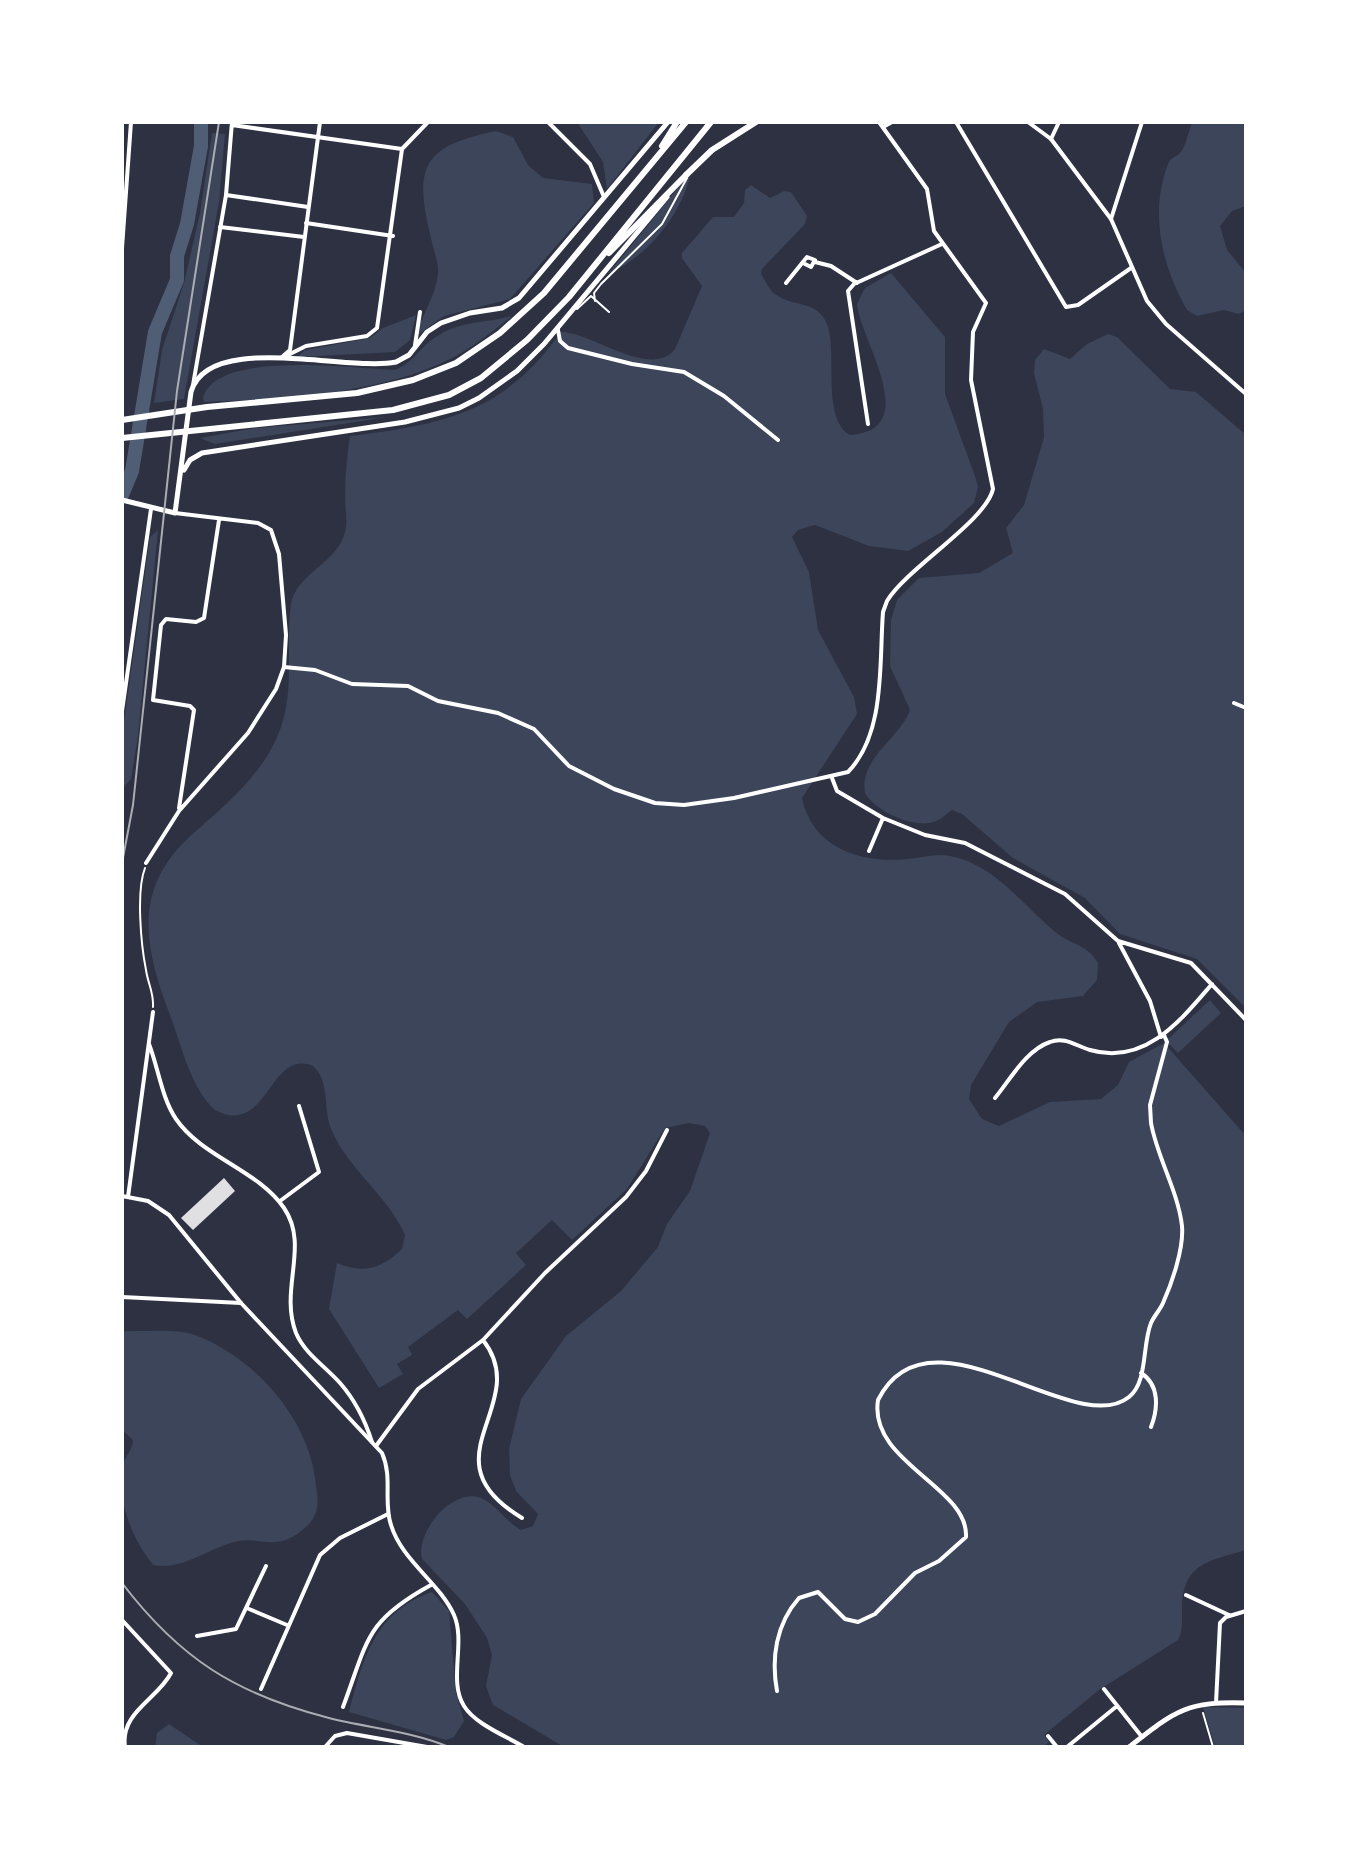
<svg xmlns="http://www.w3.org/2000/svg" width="1368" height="1869" viewBox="0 0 1368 1869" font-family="Montserrat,sans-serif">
<rect width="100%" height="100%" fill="#2d3142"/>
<path fill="#3c4559" d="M577 122H659L607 189 603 162Z
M1192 122H1246V206L1232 211 1220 226 1227 250 1246 273 1244 311 1239 314 1224 310 1197 316 1187 310C1162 266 1149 213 1168 164 1171 156 1176 158 1181 152 1186 145 1189 130 1192 122Z
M496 131 513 137 528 165 543 178 592 184 594 203 510 299 444 316 415 337C421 317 436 295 438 274 439 262 433 249 431 238 413 166 423 146 496 131Z
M212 133 225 134 219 202 184 399 154 403 162 350 184 283 200 213Z
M691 172C682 215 648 256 608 274Z
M751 185 770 198 784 191 791 192 807 216 805 224 762 269 761 274C766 281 769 290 775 294 793 308 817 299 827 324 838 352 821 419 850 435 924 430 860 340 857 304L865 288 891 273 945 337V394L975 476 978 487 974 503 942 532 908 551 869 546 815 525 798 530 792 537 809 572 818 630 854 697 857 714 802 798C812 848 862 864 907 859 922 858 936 853 950 856 994 864 1023 905 1054 931 1070 945 1086 943 1098 963L1097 980 1083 996 1037 1002 1009 1022 971 1085 969 1099 982 1119 999 1126 1050 1102 1101 1099 1118 1085 1129 1062 1164 1043 1246 1136V1550C1209 1561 1183 1563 1182 1608 1182 1619 1183 1631 1178 1640L1099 1690 1044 1735 1049 1742 1043 1747H564L493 1705 486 1686 492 1655 487 1638 465 1604 422 1559C415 1533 452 1487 481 1498 495 1504 507 1522 521 1530L533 1526 538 1514 516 1491 510 1475 509 1449 521 1399 566 1336 621 1291 658 1247 667 1224 690 1191 710 1133 705 1126 689 1123 665 1128 627 1189 572 1240 552 1220 516 1253 526 1265 467 1319 458 1310 408 1347 412 1355 397 1364 403 1374 379 1388 329 1309 337 1263C363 1274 381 1269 402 1249L405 1235C388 1196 349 1170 332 1131 322 1109 331 1082 313 1066 269 1048 268 1138 215 1110 191 1089 182 1047 171 1018 144 947 130 887 196 831 228 803 261 775 278 735 296 692 285 648 291 604 296 575 333 564 343 538 349 525 345 510 345 496 345 476 347 456 350 436 443 424 503 414 561 332 592 332 651 380 675 349L702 286 682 258V253L713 217H734L744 203 745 190Z
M416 315 410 340 395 352 297 357 305 350 370 338 383 328Z
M512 316C493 331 474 347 452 358 385 393 279 400 204 402L203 398C215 349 355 369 395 370 415 362 421 345 439 335 461 321 487 323 512 316Z
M1108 334 1117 337 1170 389 1196 392 1246 435V1008L1197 959 1120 934 1085 898 1013 858 962 814 952 810C945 815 939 822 929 823 909 826 875 811 865 793 859 758 898 741 910 710L890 666 891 620 897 600 919 578 979 573 1013 553 1006 528 1024 505 1044 437 1043 409 1034 373 1035 360 1044 349 1070 359 1087 344Z
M387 417 215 444 200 438 255 428Z
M158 530 138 736 131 779 122 789V735L150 537Z
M1210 1000 1221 1013 1178 1053 1166 1041Z
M122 1331C145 1332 173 1328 195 1335 256 1358 310 1420 316 1485 318 1499 320 1513 308 1525 277 1555 263 1535 234 1542 208 1549 181 1571 153 1565 132 1538 118 1504 122 1469 123 1458 132 1452 133 1440L122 1430Z
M432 1592 449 1611 456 1693 464 1721 454 1737 446 1740 349 1712C363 1659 375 1611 432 1592Z
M1203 1707 1246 1708V1747H1215Z
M169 1724 203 1747H155L157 1733Z"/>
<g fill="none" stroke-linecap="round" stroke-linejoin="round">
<path stroke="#4f5d75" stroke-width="14" d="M122 495 132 471 155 332 177 280V256L187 224 201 146V122"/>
</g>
<path fill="#e0e0e3" d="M224 1178 235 1191 193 1230 181 1218Z"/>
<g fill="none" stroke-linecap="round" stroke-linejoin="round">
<path stroke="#fff" stroke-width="2" d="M145 868C136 891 141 945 146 970 148 984 154 993 153 1007
M1203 1713 1213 1747"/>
<path stroke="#fff" stroke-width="2" d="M595 301 594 293 601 284 662 224 687 178
M577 309 591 296 609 312"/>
<path stroke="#fff" stroke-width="4" d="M956 122 1066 307 1078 305 1131 268
M883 127 892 122
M1051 139 1059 122
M226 195 308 207
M1111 219 1142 122
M306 223 393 236
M220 227 304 237
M815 262 831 266 857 283
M786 283 807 257 815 260 811 267 805 264
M558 330 560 341 568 348 632 364 684 372 724 396 778 440
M415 345 420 312
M284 357 306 346 367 336 377 328 402 149
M868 424 848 291 854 284 942 244
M284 667 315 670 352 684 408 686 438 701 498 713 534 729 569 766 614 789 655 803 684 805 734 798 848 772C886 733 879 662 883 612L887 601C907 568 986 521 993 489L971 380 973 332 986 303 934 231 927 189 879 122
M1234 703 1246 708
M832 778 837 791 883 818 925 835 965 843 1065 894 1118 941 1191 963 1246 1020
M179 808 194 710 190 706 153 700 161 625 166 619 196 622 204 618 219 520
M869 851 883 818
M146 863 179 811 248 733 276 689 284 667 286 635 279 554 271 530 258 523 175 513
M1119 943 1150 1001 1161 1037
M149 1044C158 1067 162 1099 176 1119 202 1157 258 1170 284 1208 310 1246 279 1289 296 1333 305 1354 325 1366 340 1383 355 1400 365 1420 372 1442
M995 1098C1010 1080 1026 1050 1050 1042 1065 1036 1076 1046 1090 1050 1145 1066 1181 1020 1212 984
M128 1197 153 1012
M280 1201 319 1172 299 1106
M122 1297 241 1303
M483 1340C534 1405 422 1458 522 1518
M1141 1373C1160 1385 1158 1409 1151 1427
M376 1446 418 1389 483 1340 545 1273 626 1197 646 1171 667 1130
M1186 1595 1229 1615
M249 1609 287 1625
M122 1620 171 1673C158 1699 120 1712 125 1747
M197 1636 236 1629 266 1566
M261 1689 320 1555 340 1538 388 1514
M1104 1689 1142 1737
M777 1691C771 1658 776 1624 799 1598L818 1592 845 1619 858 1622 875 1614 915 1573 939 1561 966 1537C969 1487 868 1462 878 1400 929 1298 1075 1441 1129 1397 1148 1382 1142 1345 1151 1323 1154 1316 1160 1310 1163 1303 1172 1283 1184 1248 1182 1226 1178 1191 1157 1157 1151 1123L1150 1105 1167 1042 1164 1035
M1216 1703 1220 1623 1226 1617 1246 1611
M343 1707C368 1640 365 1621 431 1585
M1048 1736 1057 1747
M325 1747 335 1736 347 1733 427 1747
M1067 1747 1117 1706"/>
<path stroke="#fff" stroke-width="4" d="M548 122 590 164 604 197
M1028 122 1051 139 1111 219 1147 301 1166 324 1246 394
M232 125 402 149 428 122
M122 248 131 122
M282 357 290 350 320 122
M193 385 226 195 232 122
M122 711 151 509
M122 1196 148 1201 169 1215 241 1303 382 1453C393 1478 383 1501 391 1525 402 1561 439 1582 454 1615 466 1642 448 1681 464 1706 475 1724 506 1736 524 1747"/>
<path stroke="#fff" stroke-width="5" d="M184 470 190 460 202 453 405 422 459 408 479 398 517 371 544 344 667 197
M122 500 175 513 191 392C208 331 347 372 396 362L409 355 427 332 441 323 470 313 502 308 519 298 668 122
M1129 1747C1175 1711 1186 1701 1246 1703"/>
<path stroke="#fff" stroke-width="6" d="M686 175 712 150 756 122"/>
<path stroke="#fff" stroke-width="6" d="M662 146 677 122
M609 253 686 175
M122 420 207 407 357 393 413 380 456 363 500 333 544 293 686 122
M122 438 393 410 449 395 481 378 527 340 569 297 711 122"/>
<path stroke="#abadb3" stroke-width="2" d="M122 863 133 805 177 391 219 122
M122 1583C180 1659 236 1694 329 1718 368 1728 411 1731 449 1747"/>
</g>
<rect width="1368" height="1869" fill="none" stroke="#ffffff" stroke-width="248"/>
</svg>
